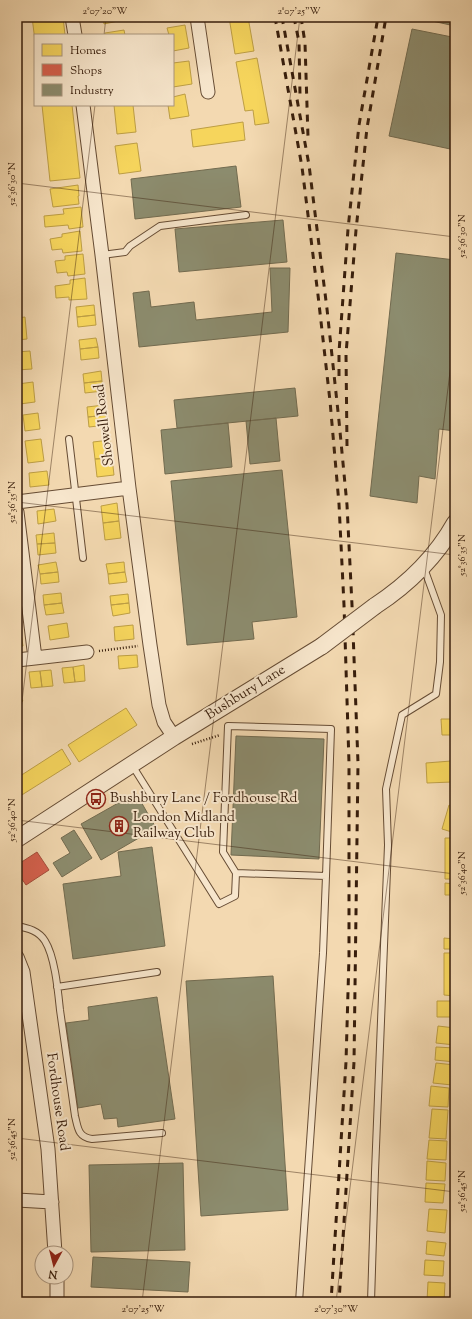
<svg xmlns="http://www.w3.org/2000/svg" width="472" height="1319" viewBox="0 0 472 1319" font-family="'Sorts Mill Goudy',serif">
<rect width="100%" height="100%" fill="#f3d9b1"/>
<filter id="stains"><feTurbulence type="fractalNoise" baseFrequency=".005" numOctaves="4"/><feColorMatrix values="0 0 0 0 .2 0 0 0 0 .09 0 0 0 0 .02 0 0 0 .5 -.17"/></filter>
<radialGradient id="worn" r=".72"><stop offset=".6" stop-color="#630" stop-opacity="0"/><stop offset="1" stop-color="#630" stop-opacity=".3"/></radialGradient>
<path fill="#f6d55c" stroke="#bd9e44" d="M32 17H63L65 35H35V41Z
M103 17H123V20L104 24Z
M229 17H248L254 51 235 54Z
M185 25 189 48 173 51V35H169L167 28Z
M124 30 125 35H105V33Z
M257 58 269 123 255 125 253 110 245 111 236 62Z
M189 61 192 84 173 87V63Z
M185 94 189 116 170 119 168 105H173V97Z
M42 105H72L80 178 50 181Z
M114 105H133L136 132 117 134Z
M243 122 245 140 193 147 191 130Z
M137 143 141 171 119 174 115 146Z
M78 185 79 196H78L79 204 53 207 50 189Z
M81 207 83 227 69 229 68 225 45 227 44 216 64 214 63 209Z
M80 231 82 251 63 253 62 249 52 250 50 239 62 237V234Z
M83 254 85 274 68 276 67 272 57 273 55 261 65 260V256Z
M85 278 87 299 69 300V297L56 298 55 286 70 284V280Z
M94 305 95 315 77 317 76 307Z
M95 315 96 325 78 327 77 317Z
M25 317 27 339 17 340V318Z
M96 338 98 347 80 349 79 340Z
M98 347 99 358 81 360 80 349Z
M30 351 32 369 17 370V352Z
M101 371 102 381 84 383 83 374Z
M102 381 103 391 85 393 84 383Z
M33 382 35 402 20 404 18 384Z
M104 405 106 415 88 417 87 407Z
M38 413 40 429 25 431 23 415Z
M106 415 107 425 89 427 88 417Z
M41 439 44 461 28 463 25 441Z
M110 440 112 458 95 459 93 442Z
M112 458 114 475 97 477 95 459Z
M47 471 49 485 30 487 29 473Z
M117 503 119 521 103 523 101 506Z
M54 509 56 521 38 524 37 511Z
M119 521 121 538 105 540 103 523Z
M54 533 55 543 37 544 36 535Z
M55 543 56 553 38 555 37 544Z
M56 562 58 572 40 574 38 565Z
M124 562 125 572 108 574 106 564Z
M58 572 59 582 41 584 40 574Z
M125 572 127 582 109 584 108 574Z
M61 593 62 603 44 605 43 595Z
M128 594 129 603 111 605 110 596Z
M62 603 64 613 46 615 44 605Z
M129 603 130 613 113 616 111 605Z
M67 623 69 637 50 640 48 626Z
M133 625 134 639 115 641 114 627Z
M17 627H20L23 646 17 647Z
M137 655 138 667 119 669 118 656Z
M84 665 85 681 75 682 73 667Z
M73 667 75 682 64 683 62 668Z
M51 670 53 686 42 687 40 671Z
M40 671 42 687 31 688 29 672Z
M17 692 23 701 17 705Z
M126 708 137 725 79 762 68 745Z
M441 719H455V735H442Z
M62 749 71 764 17 798V778Z
M451 761 452 782 427 783 426 763Z
M449 805 455 807V833L442 829Z
M445 838H455V879H445Z
M445 883 455 884V895H445Z
M453 906H455V927H453Z
M444 938 455 939V949H444Z
M444 953H455V996L444 995Z
M437 1001H454V1017H437Z
M438 1026 455 1028V1045L436 1043Z
M436 1047 455 1048V1062L435 1060Z
M436 1063 455 1065 452 1085 433 1083Z
M431 1086 449 1088 448 1107 429 1106Z
M432 1109 448 1110 446 1139 429 1138Z
M429 1140 447 1141 446 1160 427 1159Z
M427 1161 446 1163 445 1181 426 1180Z
M426 1183 445 1184 443 1203 425 1202Z
M429 1209 447 1210 445 1233 427 1231Z
M427 1241 446 1243 444 1256 426 1254Z
M425 1260 444 1261 443 1276 424 1275Z
M17 1282H20V1302H17Z
M428 1282 445 1283 444 1302 427 1301Z"/>
<path fill="#d6604d" stroke="#a64c39" d="M37 852 49 870 26 885 17 872V865Z"/>
<path fill="#8c8c6e" stroke="#726b50" d="M423 17H455V26L423 19Z
M455 26V150L389 136 412 29 452 37Z
M236 166 241 207 135 219 131 179Z
M283 220 287 262 179 272 175 229Z
M396 253 455 260V431L439 429 435 479 419 476 417 503 370 496Z
M270 268H290L288 332 139 347 133 293 149 291 151 307 194 302 196 320 272 312Z
M295 388 298 416 177 428 174 400Z
M276 418 280 461 250 464 246 421Z
M228 423 232 467 165 474 161 430Z
M282 470 297 617 252 622 254 639 187 645 171 481Z
M236 736 324 739 319 859 231 855Z
M136 793 156 828 101 860 81 824Z
M74 830 92 858 62 877 53 863 70 853 61 838Z
M152 847 165 946 73 959 63 884 121 876 118 852Z
M273 976 288 1210 201 1216 186 981Z
M157 997 175 1119 118 1127 117 1118 104 1119 101 1104 78 1108 66 1023 89 1020 88 1007Z
M183 1163 185 1250 91 1252 89 1165Z
M93 1257 190 1262 188 1292 91 1287Z
M91 1299 144 1302H91Z"/>
<g fill="none" stroke-linecap="round" stroke-linejoin="round">
<defs>
<path id="service" d="M102 255 125 252 130 246 160 226 246 215
M69 439 83 558
M132 765 219 904 235 896 236 873 326 876 331 729 228 726 223 852 236 873
M17 926C28 928 39 931 45 941 55 957 58 991 60 1010 65 1045 70 1081 75 1116 78 1128 78 1137 92 1139L162 1133
M57 987 157 972
M299 1302 323 953 326 876
M371 1302 375 1172 388 845 386 789 402 715 436 694 440 662 441 615 424 568"/>
<path id="minor" d="M72 17 75 35
M197 17 208 92
M83 105 102 255 129 488 150 645 159 705 164 722 174 737
M17 502 129 488
M17 512 35 658 87 652
M17 660 35 658
M17 957 23 972 48 1149 55 1253
M17 1200 52 1202
M57 1277V1302"/>
<path id="tertiary" d="M375 606C407 585 436 557 455 523
M17 839 174 737 322 646"/>
</defs>
<use href="#service" stroke="#664c34" stroke-width="8"/>
<use href="#minor" stroke="#664c34" stroke-width="15"/>
<use href="#tertiary" stroke="#664c34" stroke-width="18"/>
<path stroke="#371d0b" stroke-width="2.5" stroke-dasharray="1 2" stroke-linecap="butt" d="M99 651 138 646
M192 744 220 735"/>
<use href="#service" stroke="#f7e6cc" stroke-width="6"/>
<use href="#minor" stroke="#f7e6cc" stroke-width="13"/>
<use href="#tertiary" stroke="#f7e6cc" stroke-width="16"/>
<path stroke="#371d0b" stroke-width="3" stroke-dasharray="7 7" stroke-linecap="butt" d="M275 17 302 167 318 295 330 401 339 504 344 605 349 763V957L346 1062 331 1302
M282 17 309 165 327 309 339 421 347 505 352 605 358 763 354 1062 339 1302
M294 17 299 42 300 95
M301 17 305 43 308 137
M339 376V352L348 229 359 125 378 17
M347 446 346 354 356 230 367 128 386 17"/>
<defs>
<path id="tertiary-bridge" d="M322 646 375 606"/>
</defs>
<use href="#tertiary-bridge" stroke="#664c34" stroke-width="18" stroke-linecap="butt"/>
<use href="#tertiary-bridge" stroke="#f7e6cc" stroke-width="16"/>
</g>
<path fill="none" stroke="#371d0b" stroke-width="1" stroke-opacity="0.45" d="M104 35 106 17M17 183 455 237M17 502 455 555M17 742 95 105M17 820 455 874M17 1138 455 1192M142 1302 300 17M336 1302 455 331"/>
<defs>
<symbol id="bus-ring" viewBox="-11 -11 22 22"><circle r="9.5" fill="#f7e6cc" stroke="#8f2418" stroke-width="1.5"/><path d="M-5-6H5V4H4V6H2V4H-2V6H-4V4H-5ZM-3.5-4V0h7V-4ZM-3.5 1.2v1.5H-2V1.2ZM2 1.2v1.5H3.5V1.2Z" fill="#8f2418"/></symbol>
<symbol id="building-ring" viewBox="-11 -11 22 22"><circle r="9.5" fill="#f7e6cc" stroke="#8f2418" stroke-width="1.5"/><path d="M-4-6H4V6H1V3H-1V6H-4ZM-2.5-4.3h1.7v1.8h-1.7ZM.8-4.3h1.7v1.8H.8ZM-2.5-1h1.7V.8h-1.7ZM.8-1h1.7V.8H.8Z" fill="#8f2418"/></symbol>
</defs>
<g fill-rule="evenodd">
<use href="#bus-ring" x="85" y="788" width="22" height="22"/>
<use href="#building-ring" x="108" y="815" width="22" height="22"/>
</g>
<g text-anchor="middle" dominant-baseline="central" stroke-width="4" stroke-linejoin="round" paint-order="stroke">
<g font-size="14" fill="#371d0b" stroke="#f7e6cc">
<text transform="translate(105 425) rotate(-97)">Showell Road</text>
<text transform="translate(246 693) rotate(-32)">Bushbury Lane</text>
<text transform="translate(57 1102) rotate(82)">Fordhouse Road</text>
</g>
<g font-size="14" fill="#371d0b" stroke="#f7e6cc" text-anchor="start">
<text x="110" y="799">Bushbury Lane / Fordhouse Rd</text>
<text x="133" y="818">London Midland<tspan x="133" dy="16">Railway Club</tspan></text>
</g>
</g>
<rect width="472" height="1319" fill="none" stroke="#f3d9b1" stroke-width="44"/>
<rect x="34" y="34" width="140" height="72" fill="#f7e6cc" stroke="#aa967f"/>
<rect x="42" y="44" width="20" height="12" fill="#f6d55c" stroke="#aa967f"/>
<text x="70" y="54" font-size="12" fill="#371d0b">Homes</text>
<rect x="42" y="64" width="20" height="12" fill="#d6604d" stroke="#aa967f"/>
<text x="70" y="74" font-size="12" fill="#371d0b">Shops</text>
<rect x="42" y="84" width="20" height="12" fill="#8c8c6e" stroke="#aa967f"/>
<text x="70" y="94" font-size="12" fill="#371d0b">Industry</text>
<g transform="translate(54 1265) rotate(187)"><circle r="19" fill="#f7e6cc" stroke="#aa967f"/>
<path d="M0-3L7 15L0 10L-7 15Z" fill="#8f2418"/>
<text y="-6" font-size="11" font-weight="bold" text-anchor="middle" fill="#371d0b">N</text>
</g>
<rect x="22" y="22" width="428" height="1275" fill="none" stroke="#371d0b" stroke-width="1.5"/>
<g font-size="10" text-anchor="middle" fill="#371d0b">
<text x="105" y="14">2°07'20"W</text>
<text x="299" y="14">2°07'25"W</text>
<text transform="translate(11 184) rotate(-90)" y="4">52°36'30"N</text>
<text transform="translate(461 236) rotate(-90)" y="4">52°36'30"N</text>
<text transform="translate(11 502) rotate(-90)" y="4">52°36'35"N</text>
<text transform="translate(461 555) rotate(-90)" y="4">52°36'35"N</text>
<text transform="translate(11 820) rotate(-90)" y="4">52°36'40"N</text>
<text transform="translate(461 873) rotate(-90)" y="4">52°36'40"N</text>
<text transform="translate(11 1139) rotate(-90)" y="4">52°36'45"N</text>
<text transform="translate(461 1191) rotate(-90)" y="4">52°36'45"N</text>
<text x="143" y="1312">2°07'25"W</text>
<text x="336" y="1312">2°07'30"W</text>
</g>
<rect width="100%" height="100%" filter="url(#stains)"/>
<rect width="100%" height="100%" fill="url(#worn)"/>
</svg>
